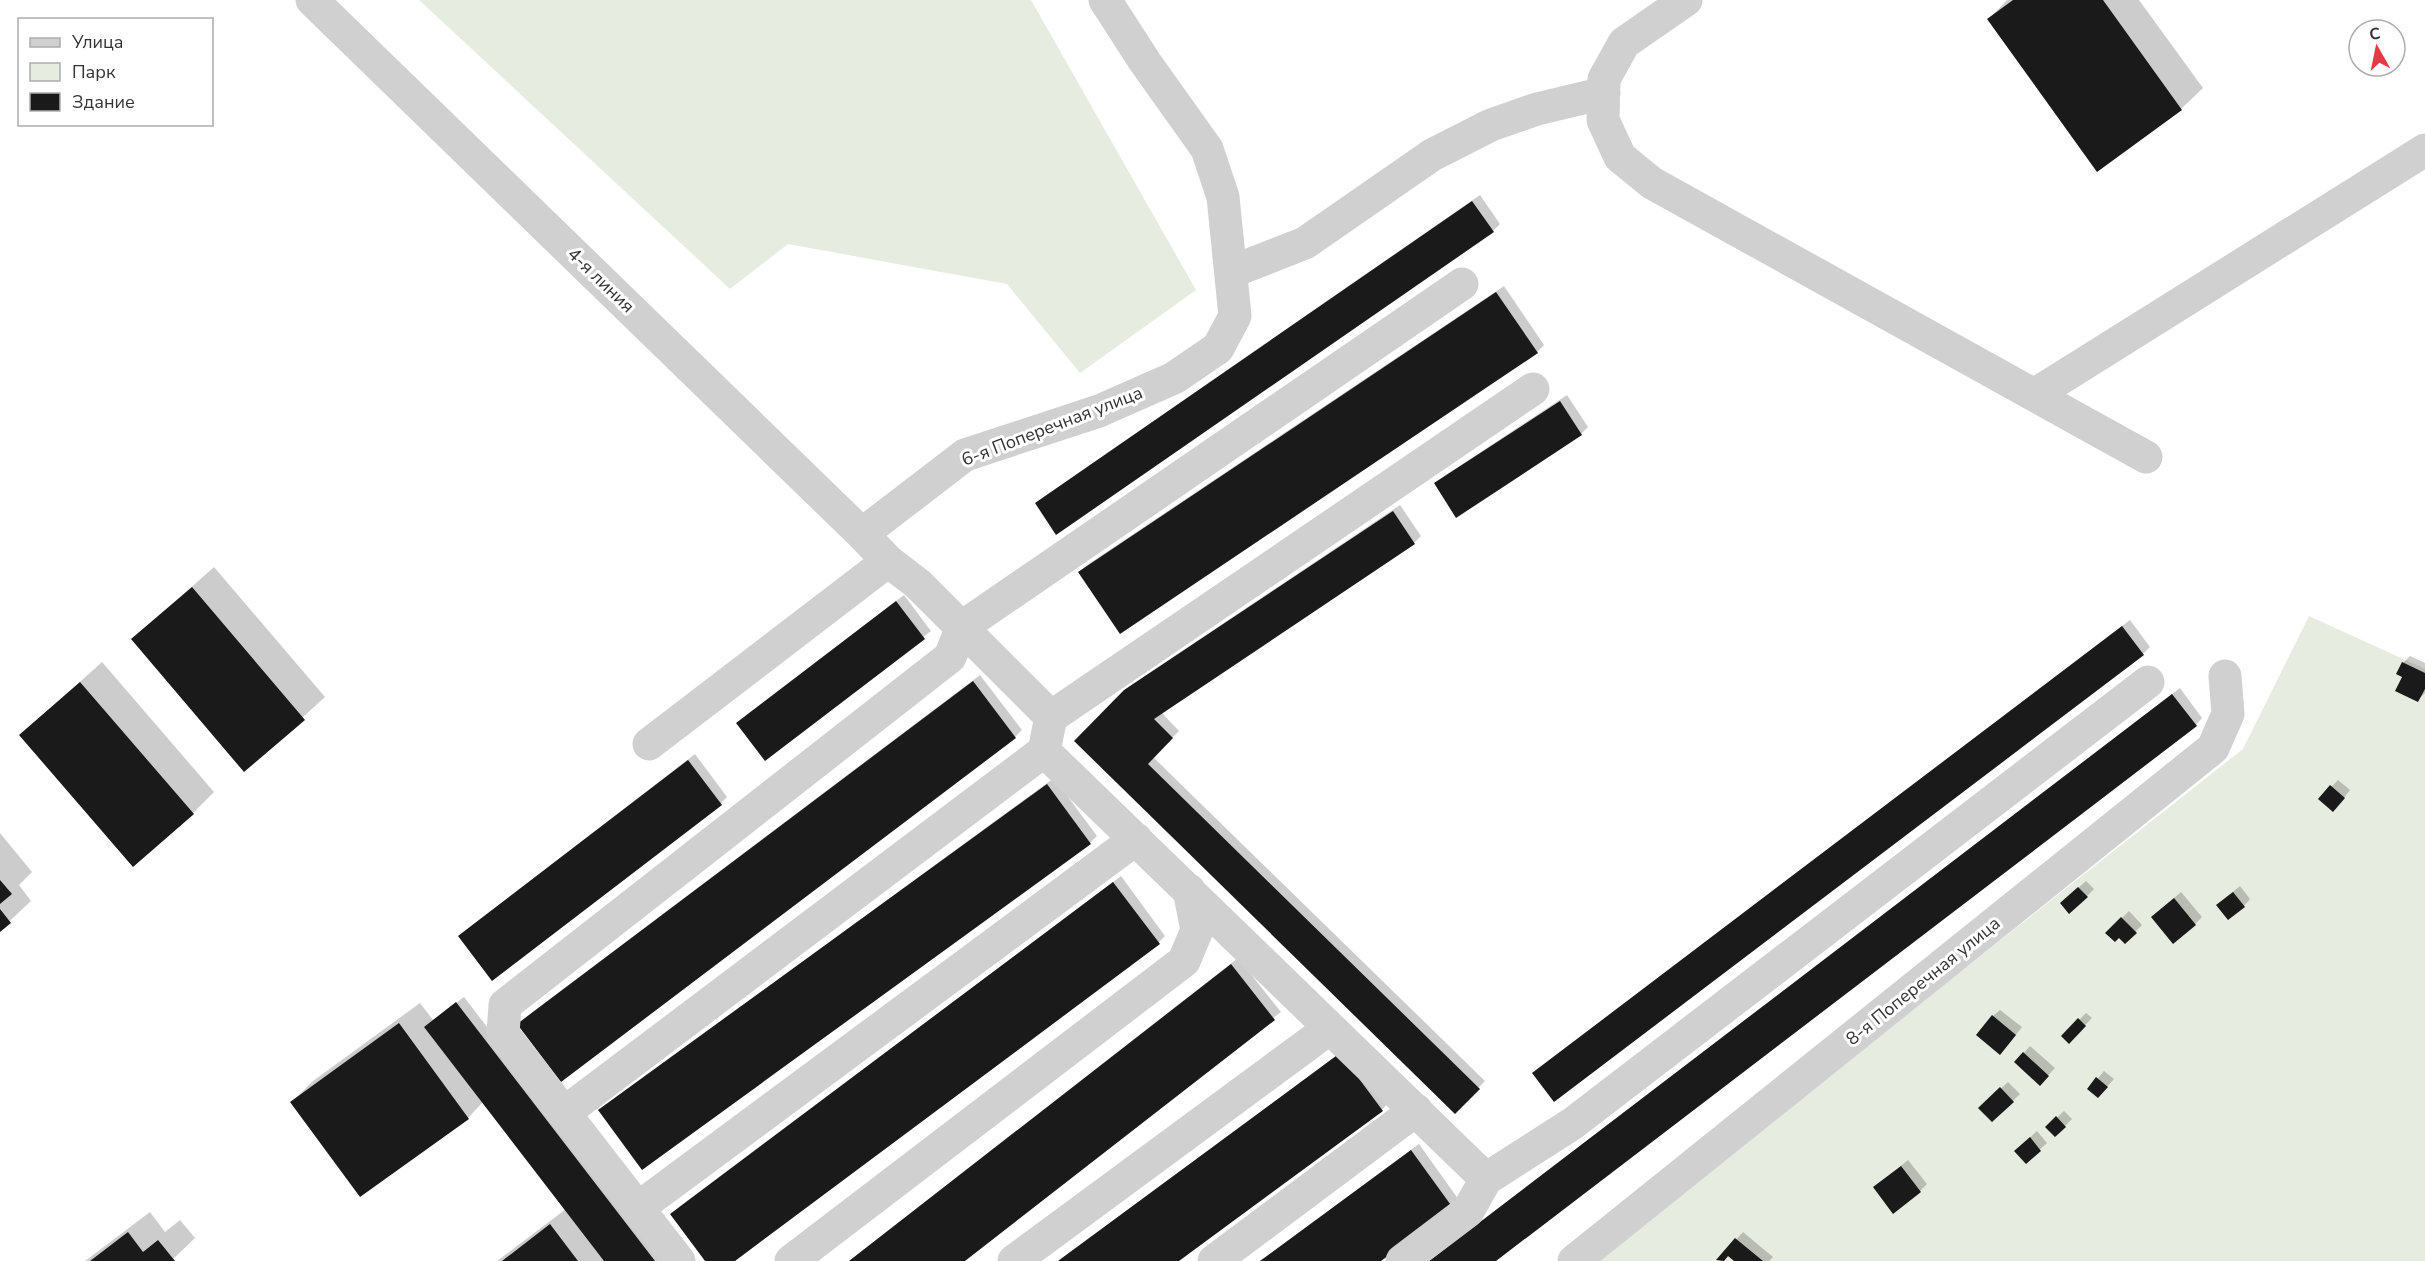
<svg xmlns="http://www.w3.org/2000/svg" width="2425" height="1261" viewBox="0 0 2425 1261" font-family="'Nunito Sans',sans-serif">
<rect width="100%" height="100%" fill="#fff"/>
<path fill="#e6ecdf" d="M419 0H1031L1196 290 1080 373 1007 284 788 244 730 289Z
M2309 616 2425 669V1261H1593L2243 749Z"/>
<path fill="#0003" d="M2007 0H2139L2203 88 2181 109 2097 169 1989 19Z
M1480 195 1500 224 1493 231 1037 504 1044 497Z
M1504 286 1544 345 1537 352 1080 572 1087 565Z
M1567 395 1588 427 1581 434 1457 516 1436 484 1443 477Z
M1400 505 1421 536 1414 543 1161 712 1179 731 1153 757 1485 1081 1455 1112 1076 741 1133 684Z
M214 567 325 697 245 770 133 639Z
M904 595 931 631 765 759 745 716Z
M2130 620 2150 647 2143 654 1555 1100 1541 1067Z
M2410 656 2425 663V693L2418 700 2404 676 2403 663Z
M102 662 214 792 193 813 21 735Z
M980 675 1022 730 1015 737 561 1080 526 1017Z
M2180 688 2202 718 2196 725 1493 1261H1429Z
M695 754 727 797 721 803 466 930Z
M1054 778 1097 836 1090 843 600 1110Z
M2338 780 2350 790 2340 803 2331 787Z
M0 833 32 872 19 885 31 901 0 930Z
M1121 876 1165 936 1159 942 733 1261H707L679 1207Z
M2086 881 2094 889 2087 896 2068 897Z
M2240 886 2250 899 2244 906 2224 899Z
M2181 892 2202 917 2195 924 2160 910Z
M2129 911 2142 925 2125 942 2119 936 2107 933Z
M1238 958 1281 1012 963 1261H849Z
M464 997 667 1261H497L566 1209 483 1102 468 1118 292 1102 313 1081 420 1003 433 1020Z
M2000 1010 2022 1027 2007 1046 1993 1016Z
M2086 1013 2092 1018 2069 1042 2063 1036Z
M2030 1046 2055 1068 2040 1084 2016 1062Z
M1348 1048 1388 1103 1382 1110 1176 1261H1058Z
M2104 1071 2114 1079 2105 1089H2089Z
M2008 1082 2020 1094 2013 1101 1980 1108Z
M2064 1111 2072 1119 2056 1135 2047 1127Z
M2037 1131 2047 1143 2026 1162 2023 1144Z
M1419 1144 1459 1200 1378 1261H1260Z
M1908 1160 1927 1184 1920 1191 1875 1187Z
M150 1212 165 1232 180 1220 195 1238 171 1261H85Z
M1743 1232 1773 1257 1769 1261H1737L1729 1255 1723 1261 1718 1260Z"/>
<path fill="#1a1a1a" d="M2013 0H2103L2182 110 2097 172 1987 19Z
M1472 201 1494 232 1056 535 1035 503Z
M1496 292 1538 353 1120 634 1078 572Z
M1560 401 1582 435 1456 518 1434 483Z
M1393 511 1415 544 1154 719 1173 738 1148 764 1480 1089 1455 1114 1074 741 1124 690Z
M192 587 305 720 244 772 131 639Z
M896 601 925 639 765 761 736 723Z
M2122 626 2144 655 1554 1102 1532 1073Z
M2402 662 2425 673V689L2418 702 2395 691 2402 677 2396 674Z
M973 681 1016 738 561 1082 517 1024Z
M80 682 194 814 133 867 19 735Z
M2172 694 2197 726 1496 1261H1429Z
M688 760 722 805 492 981 458 936Z
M1047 784 1091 844 642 1170 598 1110Z
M2330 785 2345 798 2333 812 2318 799Z
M0 880 12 894 0 904Z
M1113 882 1160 944 735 1261H705L670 1214Z
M2078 887 2088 897 2069 914 2060 903Z
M2233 892 2245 907 2228 920 2216 905Z
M2174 898 2196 925 2173 944 2151 917Z
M0 909 11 923 0 932Z
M2121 917 2137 933 2125 944 2119 938 2115 942 2105 933Z
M1231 964 1275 1020 965 1261H849Z
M456 1002 655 1261H604L424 1027Z
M1992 1015 2016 1035 2000 1055 1976 1035Z
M2078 1018 2086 1026 2069 1044 2061 1036Z
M399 1023 469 1119 360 1197 290 1102Z
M2023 1052 2049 1076 2040 1086 2014 1062Z
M1340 1053 1383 1111 1179 1261H1058Z
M2096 1077 2108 1087 2098 1098 2087 1089Z
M2000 1087 2014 1102 1992 1122 1978 1108Z
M2056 1116 2066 1127 2055 1137 2045 1127Z
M2030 1137 2041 1151 2026 1164 2014 1151Z
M1411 1150 1453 1208 1381 1261H1260Z
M1901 1166 1921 1192 1893 1214 1873 1187Z
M550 1224 578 1261H502Z
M128 1232 143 1252 158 1240 175 1261H90Z
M1735 1238 1763 1261H1734L1728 1256 1724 1261 1716 1260Z"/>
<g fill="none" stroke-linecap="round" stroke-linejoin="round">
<path stroke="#d0d0d0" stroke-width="33" d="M312 0 862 534 888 561 918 584 1051 717 1044 751 1486 1179
M1686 0 1624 43 1604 79 1603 120 1620 157 1652 183 2146 457
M1231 272 1305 243 1432 155 1491 125 1537 109 1604 93
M2034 395 2425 150
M862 534 965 455 1099 411 1174 378 1218 348 1235 316 1223 197 1207 149 1145 62 1105 0
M1051 717 1533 389
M649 744 888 561
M564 1113 1044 751
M638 1208 1136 839
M679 1261 503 1034 505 1005 950 657 962 627 1462 284
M791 1261 1184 961 1197 930 1189 890
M1014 1261 1330 1028
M1214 1261 1416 1110
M1402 1261 1468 1211 1486 1179 1572 1124 2148 682
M1574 1261 2213 748 2228 714 2225 676"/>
</g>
<g text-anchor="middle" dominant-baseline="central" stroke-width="6" stroke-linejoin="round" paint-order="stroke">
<g font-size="18" fill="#333" stroke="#fff">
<text transform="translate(601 280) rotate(44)">4-я линия</text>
<text transform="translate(1052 426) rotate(-21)">6-я Поперечная улица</text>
<text transform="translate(1923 981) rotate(-39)">8-я Поперечная улица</text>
</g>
</g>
<rect x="18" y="18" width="195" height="108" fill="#ffffff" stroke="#adadad" stroke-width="1.5"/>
<rect x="30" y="38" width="30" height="9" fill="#d0d0d0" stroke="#adadad" stroke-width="1.5"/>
<text x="72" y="48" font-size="18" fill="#333333">Улица</text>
<rect x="30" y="63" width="30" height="18" fill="#e6ecdf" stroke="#adadad" stroke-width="1.5"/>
<text x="72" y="78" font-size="18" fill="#333333">Парк</text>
<rect x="30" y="93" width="30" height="18" fill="#1a1a1a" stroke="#adadad" stroke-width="1.5"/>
<text x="72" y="108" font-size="18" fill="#333333">Здание</text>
<g transform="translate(2377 48) rotate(351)"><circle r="28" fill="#ffffff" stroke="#adadad" stroke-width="1.5"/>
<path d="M0-4.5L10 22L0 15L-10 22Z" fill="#e63946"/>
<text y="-9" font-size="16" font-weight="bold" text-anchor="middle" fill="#333333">С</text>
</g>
</svg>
